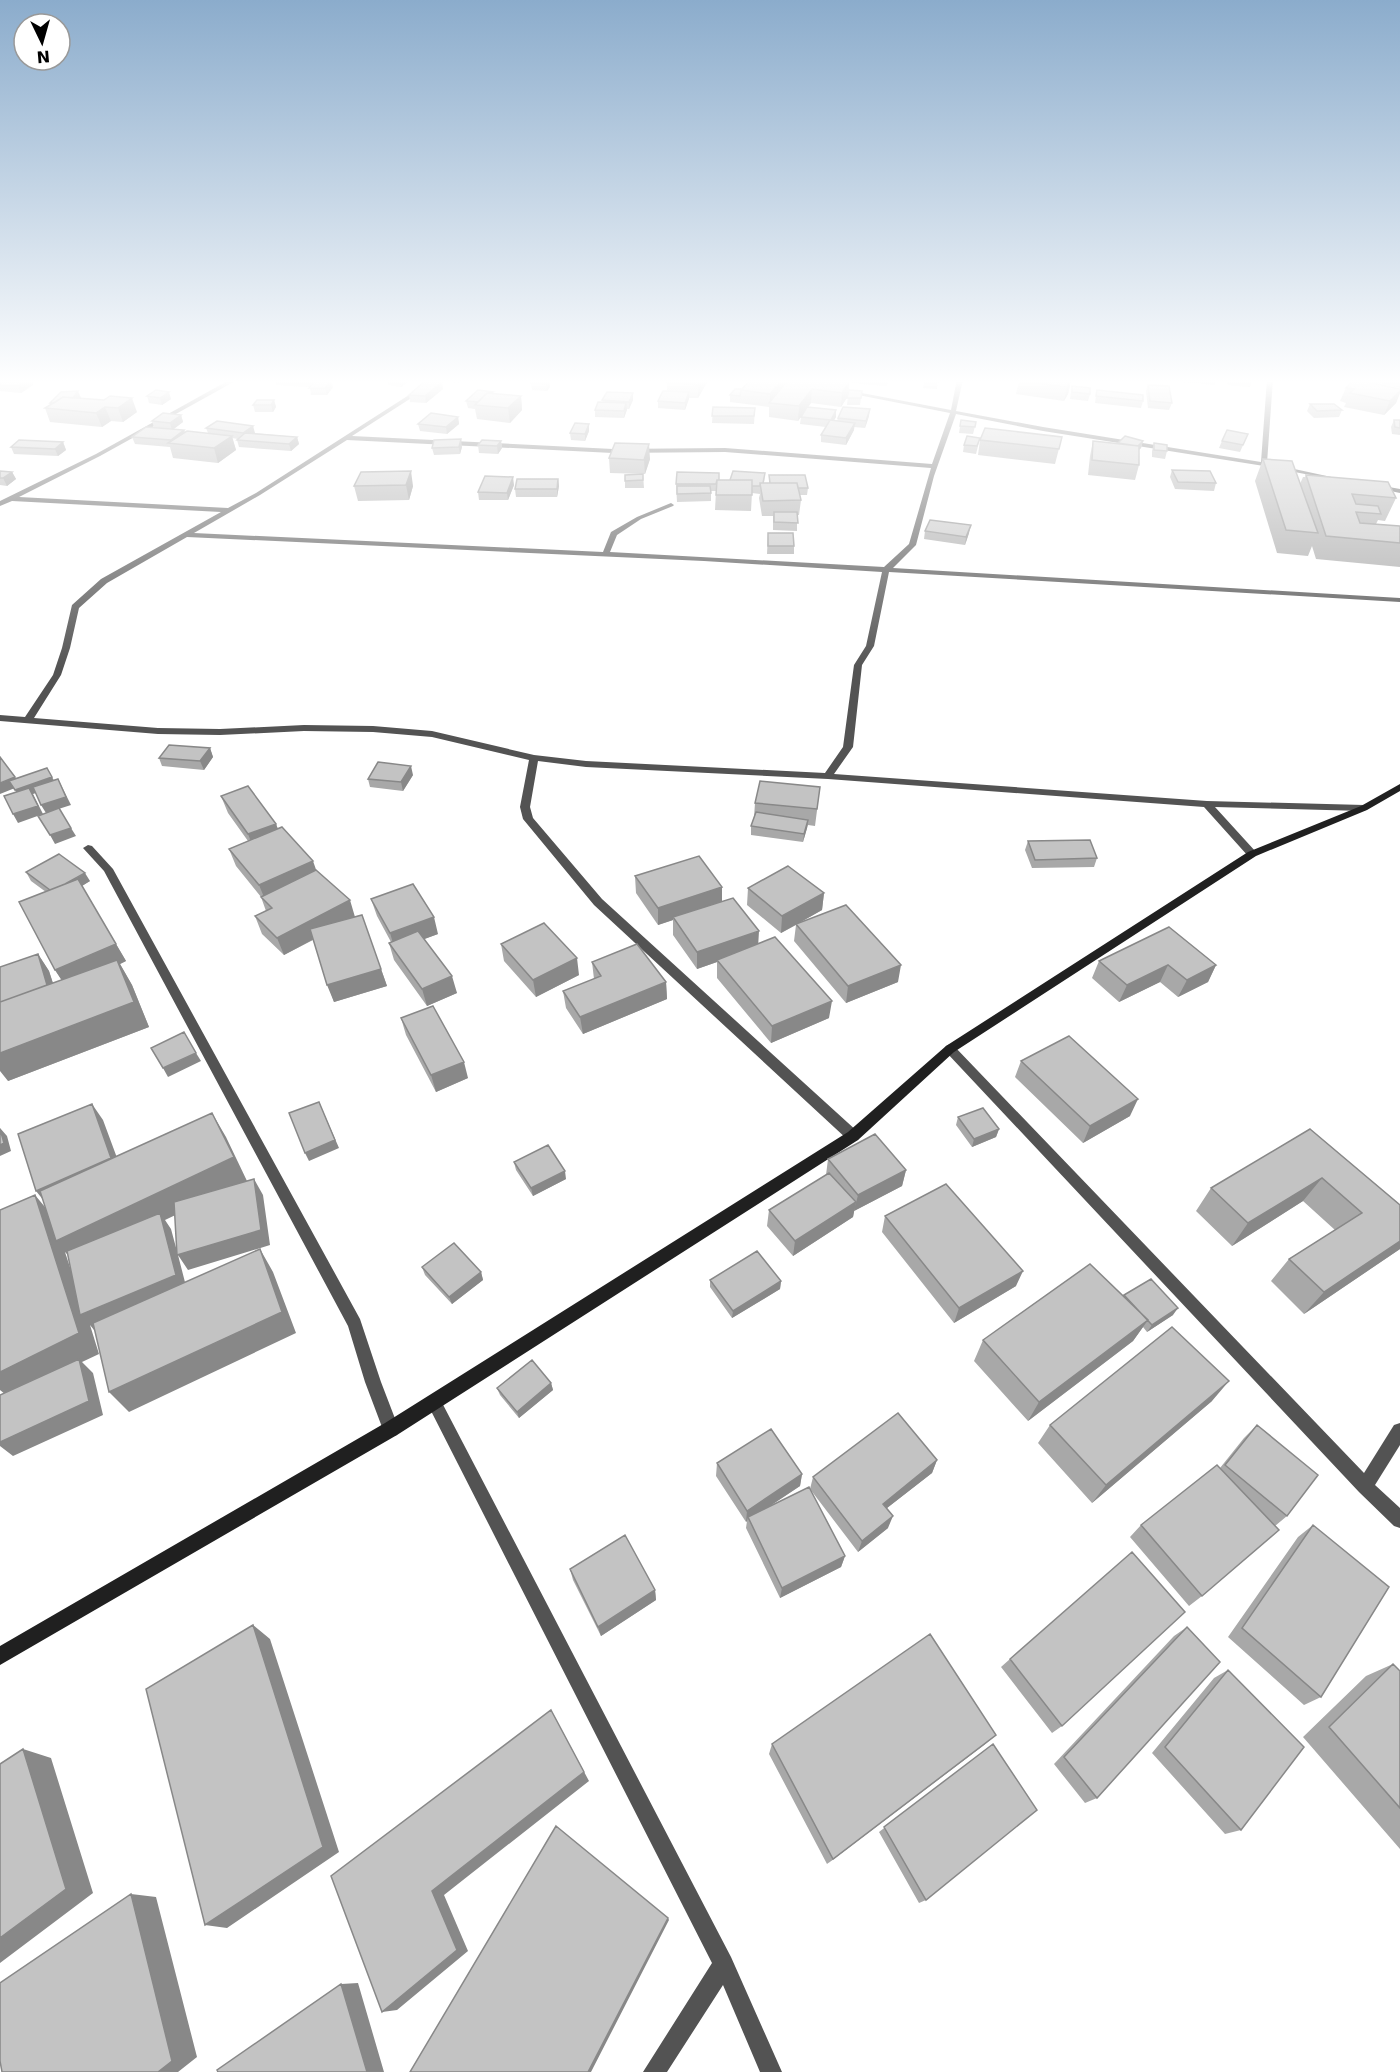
<svg xmlns="http://www.w3.org/2000/svg" width="1400" height="2072" viewBox="0 0 1400 2072" font-family="'DejaVu Sans',sans-serif">
<rect width="100%" height="100%" fill="#fff"/>
<g fill="none" stroke-linecap="round" stroke-linejoin="round">
<path fill="#535353" fill-rule="evenodd" d="M8 379 0 384 1 379Z
M231 379H239L100 456 19 497 228 508 256 493 434 379H441L352 436 613 449 725 448 932 464 950 413 843 392 846 390 951 410 957 379H963L956 411 1043 427 1261 462 1267 379H1273L1267 463 1336 478V480L1264 466 1043 431 956 414 934 476 916 545 893 568 1400 598V602L889 572 874 646 862 665 853 747 834 774 1207 801 1364 805 1369 808 1364 811 1215 807 1256 852 1257 854 1252 857 1248 856 1204 807 828 779 586 767 538 761 530 807 533 818 602 899 858 1132 859 1136 858 1140 853 1141 848 1140 594 905 523 819 520 807 529 760 432 737 373 732 304 731 220 735 158 734 0 721V715L25 717 53 675 62 648 72 605 101 579 221 512 12 501 0 506V501L96 454ZM347 440 613 453 725 452 931 468 909 544 884 567 610 552 617 535 641 519 673 506 674 505 671 503 637 517 611 532 603 552 194 533 260 495ZM187 537 704 561 882 572 866 646 854 665 843 747 825 773 586 761 534 755 432 731 373 726 304 725 220 729 158 728 34 718 61 675 70 648 79 608 107 583Z
M1378 485 1400 489V493L1376 488 1375 487Z
M88 845 92 846 113 869 360 1319 381 1382 399 1429 397 1435 391 1437 385 1435 365 1382 348 1326 104 871 83 848Z
M950 1044 954 1046 1364 1473 1394 1425 1400 1423V1445L1375 1485 1400 1508V1528L1394 1526 1359 1492 946 1052 944 1049 946 1046Z
M434 1394 439 1397 731 1957 782 2072H760L723 1985 667 2072H643L712 1963 429 1407 426 1402 429 1397Z"/>
<path fill="#202020" fill-rule="evenodd" d="M1400 784V791L1367 810 1256 856 954 1052 858 1140 397 1435 0 1665V1646L385 1423 848 1132 946 1046 1248 852 1361 806Z"/>
</g>
<path fill="#a8a8a8" d="M5 379H31L33 385 21 393 0 391V383Z
M115 379H155L151 382 116 381Z
M275 379 331 380 333 387 327 395H311L310 387 276 385Z
M387 379H411L401 387 388 385Z
M440 379H465L460 383 441 380Z
M709 379 698 398H689L685 410 658 408V401L667 391V382Z
M851 379H890L886 386 851 383Z
M925 379H938L937 389 923 388Z
M1182 379H1217L1215 385 1182 382Z
M1225 379H1252V380L1250 387 1228 385Z
M1375 379H1400V388L1374 382Z
M549 380 550 387 547 391 532 390 531 383Z
M1071 380 1068 394 1064 401 1016 394 1019 381Z
M787 382H849L848 395 862 391 860 405H847L848 396 841 407 811 403 808 407 836 417 834 420 837 421 838 418 869 416 865 428 854 427V430L846 445 821 442V435L826 427 800 424 801 417 798 421 769 417V407L730 402V395L741 389Z
M1148 385 1172 403 1169 410 1148 408 1146 391Z
M1072 386 1090 394 1088 401 1070 399Z
M1346 388 1400 393 1396 403 1384 415 1344 407 1346 403 1340 401Z
M443 389 426 403 410 402 409 395Z
M1097 390 1143 401 1141 408 1095 403Z
M633 393V400L629 409H627L624 418 595 417V410L603 402 602 400Z
M493 394 521 396 522 410 510 423 477 419 475 409 468 408 466 401Z
M147 396 171 399 162 405 149 403Z
M81 398 137 412 123 422 111 421 102 427 50 422 45 408 51 404 50 403Z
M274 400 276 407 273 412H255L253 405Z
M1310 404 1342 410 1339 417 1314 418 1307 411Z
M713 407 755 408 754 424 712 423Z
M181 415 183 422 174 429 184 430 185 432 208 433 206 428 253 426 254 433 297 437 299 444 291 451 239 447 237 440 238 439 232 438 236 450 218 463 173 458 170 447 135 444 132 437 154 428 152 421Z
M458 417 459 424 447 434 420 431 418 424Z
M961 420 976 422 973 434 959 433Z
M1394 420H1400V435L1392 434 1391 427Z
M589 431 585 441 571 440 570 433Z
M1248 434 1240 452 1219 448 1222 441Z
M1062 437 1055 464 978 455 980 440Z
M980 438 976 454 963 452 964 445Z
M501 441 502 448 498 454 479 453 478 445Z
M1093 441 1117 444 1118 443 1143 441 1141 448 1139 450V465L1135 480 1088 475 1090 456Z
M63 442 66 450 58 456 14 454 11 447Z
M1154 443 1167 451 1165 459 1152 457V451Z
M462 447 460 454 434 455 432 448Z
M609 458 650 459 645 474 610 473Z
M1263 459 1300 484 1303 477H1305L1306 475 1396 498 1385 521 1378 520 1376 524 1400 526V567L1316 559 1312 546 1308 556 1277 553 1255 481Z
M1172 470 1216 483 1214 491 1175 489 1170 477Z
M0 471 12 472 16 479 7 486 0 485Z
M361 472 413 486 409 500 358 501 354 486Z
M765 473 764 483H769V475L808 488 807 495H800L801 500 799 515H797V531L773 530V516H762L759 498 760 494 752 493 751 511 715 510 716 491H711V501L677 502 676 484 719 480H730Z
M643 474 644 488H625V475Z
M558 479 559 486 557 497H516L515 489Z
M514 485 508 500H479L478 492Z
M925 531 969 533 965 545 924 539Z
M768 533 794 546V554H767Z
M210 748 213 757 204 770 162 766 159 758Z
M413 775 403 791 370 787 368 779Z
M820 787 815 826 808 825 803 842 751 835V826L754 817 755 803Z
M221 796 276 824 278 829 316 870 355 917 381 969 387 986 334 1002 313 940 284 955 262 934 255 916 266 911 261 897 236 866 229 849 248 841 228 813Z
M1028 841 1097 858 1094 867 1032 868 1025 850Z
M26 872 90 881 82 886 126 961 120 964 132 985 149 1027 8 1081 38 954 49 971 53 983 62 980 55 970 46 892 31 881Z
M635 876 722 887V901L758 944 829 1018 771 1043 717 978V962L697 969 673 935V920L658 925 636 893Z
M748 888 824 893 822 910 801 922 898 982 846 1003 794 941 796 925 781 933 747 905Z
M371 899 438 934 424 939 457 993 427 1006 394 960 389 943 391 942 377 916Z
M501 944 579 975 536 997 504 961Z
M1099 961 1216 965 1208 982 1178 997 1160 982 1119 1002 1092 978Z
M592 962 666 982 667 999 583 1034 566 1008 563 991 594 979Z
M401 1018 468 1078 436 1092 406 1035Z
M1021 1061 1130 1116 1083 1143 1015 1077Z
M958 1117 999 1129 996 1137 972 1147 956 1125Z
M1310 1129 1400 1205V1249L1304 1314 1271 1281 1289 1259 1335 1230 1303 1201 1232 1246 1196 1211 1211 1188Z
M828 1159 906 1170 902 1186 854 1211 853 1217 793 1256 767 1226 769 1210 826 1175Z
M514 1162 566 1179 533 1196 516 1170Z
M885 1216 1016 1286 954 1323 882 1232Z
M422 1267 481 1272 483 1280 452 1304 425 1275Z
M710 1280 781 1281 780 1289 732 1318 710 1287Z
M1124 1295 1173 1315 1147 1332 1143 1327 1133 1341 1028 1421 974 1361 983 1340 1124 1296Z
M551 1383 553 1390 519 1418 500 1395 497 1388Z
M1212 1401 1092 1503 1038 1443 1050 1425Z
M1257 1425 1287 1516 1275 1526 1202 1596 1189 1606 1130 1537 1141 1525 1220 1468 1244 1438Z
M937 1460 932 1473 887 1508 888 1528 858 1552 810 1489 845 1556 841 1567 780 1598 746 1528 747 1521 746 1522 716 1476 717 1463 802 1474 800 1486 770 1506 810 1489 813 1477Z
M1313 1525 1321 1697 1304 1705 1228 1637 1298 1537Z
M570 1569 655 1590 656 1600 601 1636 573 1580Z
M1187 1627 1097 1798 1085 1803 1054 1764 1174 1636Z
M1010 1659 1062 1726 1052 1733 1001 1667Z
M1393 1664 1400 1671V1849L1303 1737 1366 1676Z
M1228 1670 1241 1830 1225 1834 1152 1753 1214 1678Z
M996 1735 827 1864 769 1754 772 1744Z
M993 1744 926 1900 919 1903 879 1832Z"/>
<path fill="#888" fill-rule="evenodd" d="M29 379H31L33 385 21 393 18 386Z
M401 379H411L401 387 400 380Z
M701 379H709L698 398V385Z
M783 379H787L786 388 770 403V394Z
M887 379H890L886 386Z
M331 380 333 387 327 395 325 388Z
M549 380 550 387 547 391 546 384Z
M1071 380 1068 394 1064 401 1067 387Z
M442 382 443 389 426 403 425 396Z
M849 382 848 396 841 407 842 393Z
M812 389 811 403 798 421 799 406Z
M78 391 81 398 68 402Z
M1400 391V393L1396 403 1384 415 1390 401Z
M169 392 171 399 162 405 160 398Z
M689 392V399L685 410V403Z
M633 393V400L629 409V402Z
M521 396 522 410 510 423 508 408Z
M132 398 137 412 123 422 118 408Z
M274 400 276 407 273 412 271 405Z
M626 403 627 410 624 418V411Z
M105 407 111 421 102 427 96 413Z
M870 409 869 416 865 428 866 421Z
M836 410V417L830 427 831 420Z
M181 415 183 422 172 430 170 423Z
M458 417 459 424 447 434 446 427Z
M855 423 854 430 846 445V438Z
M589 424V431L585 441V434Z
M253 426 255 433 245 440 243 433Z
M184 430 186 437 172 443 171 440Z
M232 436 236 450 218 463 214 448Z
M297 437 299 444 291 451 289 444Z
M461 439 462 447 460 454 459 447Z
M501 441 502 448 498 454 497 446Z
M1143 441 1141 448 1134 454 1136 447Z
M63 442 66 450 58 456 55 449Z
M649 444 650 459 645 474 644 460Z
M411 471 413 486 409 500 406 485Z
M12 472 16 479 7 486 3 478Z
M513 477 514 485 508 500 507 493Z
M558 479 559 486 557 497V489Z
M971 525 969 533 965 545 966 537Z
M210 748 213 757 204 770 200 761Z
M411 766 413 775 403 791 401 782Z
M15 777 20 786 0 794V783Z
M52 777 57 786 33 794 43 814 18 823 13 814 20 799 15 790Z
M58 779 71 805 46 813 41 805Z
M808 820 807 828 803 842 804 834Z
M276 824 282 841 255 852 248 834Z
M71 828 76 836 55 844 50 835Z
M313 861 319 878 266 902 259 885Z
M85 873 90 881 57 901 52 892Z
M722 887V904L673 917V920L658 925V908Z
M824 893 822 910 781 933 782 916Z
M350 900 355 917 284 955 277 938Z
M434 917 438 934 395 950 390 933Z
M759 931 758 948 717 960V962L697 969V952Z
M116 944 126 961 120 964 132 985 149 1027 8 1081 0 1071V1053L66 987 55 970Z
M38 954 49 971 61 1009 3 1030Z
M577 958 579 975 536 997 533 980Z
M901 965 898 982 846 1003 848 986Z
M1168 965 1160 982 1119 1002 1127 985Z
M1216 965 1208 982 1178 997 1187 980Z
M381 969 387 986 334 1002 327 985Z
M452 976 457 993 427 1006 422 989Z
M666 982 667 999 583 1034 580 1017Z
M832 1001 829 1018 771 1043 772 1026Z
M196 1053 201 1061 168 1077 163 1068Z
M464 1062 468 1078 436 1092 431 1075Z
M1138 1099 1130 1116 1083 1143 1090 1126Z
M319 1102 339 1148 309 1161 305 1153Z
M92 1104 103 1120 123 1174 49 1207 36 1191Z
M212 1113 226 1137 247 1181 165 1220 171 1229 178 1255 254 1179 263 1195 270 1245 188 1270 178 1255 187 1290 94 1330 90 1325 99 1354 82 1362 93 1373 103 1415 13 1456 0 1446V1442L11 1399 0 1390V1372L35 1195 54 1218ZM65 1252 76 1263 85 1313Z
M0 1128 7 1136 11 1151 0 1156Z
M999 1129 996 1137 972 1147 974 1139Z
M906 1170 902 1186 854 1211 858 1195Z
M565 1171 566 1179 533 1196 531 1188Z
M1322 1178 1303 1201 1232 1246 1248 1223Z
M856 1202 853 1217 793 1256 795 1241Z
M1400 1241V1249L1304 1314 1324 1292Z
M260 1249 273 1272 296 1333 129 1412 109 1392Z
M1023 1271 1016 1286 954 1323 959 1308Z
M481 1272 483 1280 452 1304 449 1297Z
M781 1281 780 1289 732 1318 733 1311Z
M1178 1308 1173 1315 1147 1332 1152 1325Z
M1148 1320 1133 1341 1028 1421 1039 1402Z
M1229 1381 1212 1401 1092 1503 1106 1485Z
M551 1383 553 1390 519 1418 517 1412Z
M937 1460 932 1473 878 1515 883 1504Z
M802 1474 800 1486 749 1520 748 1517 747 1521 746 1522 747 1511Z
M893 1516 888 1528 858 1552 862 1541Z
M845 1556 841 1567 780 1598 782 1588Z
M655 1590 656 1600 601 1636 598 1627Z
M253 1625 270 1639 339 1852 227 1928 205 1925Z
M551 1710 589 1781 444 1895 468 1951 397 2010 382 2012 432 1891Z
M996 1735 984 1745 827 1864 833 1859Z
M23 1749 51 1758 93 1893 0 1963V1938Z
M131 1894 156 1897 197 2057 178 2072H158Z
M668 1918 669 1920 591 2072H588Z
M358 1983 384 2072H367L341 1984Z"/>
<path fill="#c3c3c3" stroke="#888" stroke-width="1.5" d="M5 379H29L18 386 0 385V383Z
M292 379H316L314 381Z
M534 379H538L549 380 546 384 531 383Z
M669 379H701L698 385 667 382Z
M751 379H783L770 394 741 390Z
M789 379H823L849 382 842 393 812 389 799 406 769 403Z
M925 379H938V382L924 381Z
M1020 379H1065L1071 380 1067 387 1019 381Z
M1354 379 1400 389V391L1390 401 1350 393 1354 389 1346 388Z
M316 380H331L325 388H309Z
M426 380 442 382 425 396 409 395Z
M1148 385 1169 386 1172 403 1150 401Z
M1072 386 1090 388V394L1072 392Z
M735 389H741L740 396 730 395Z
M156 390 169 392 160 398 147 396Z
M478 390 493 392 491 393H487L478 402 466 401Z
M849 390 862 391 861 398H847Z
M1097 390 1143 395V401L1096 396Z
M78 391 73 398 63 397 54 403H50L61 392Z
M663 391 689 392 685 403 658 401Z
M607 392 633 393 629 402 602 400Z
M487 393 521 396 508 408 475 405Z
M110 396 132 398 118 408 105 407 96 413 45 408 63 397 104 400Z
M257 400H274L271 405H253Z
M598 402 626 403 624 411 595 410Z
M1310 404H1334L1342 410 1317 411Z
M713 407 755 408 754 416H712Z
M807 407 836 410 831 420 801 417Z
M843 407 870 409 866 421 838 418Z
M163 413 181 415 170 423 152 421Z
M431 413 458 417 446 427 418 424Z
M830 420 855 423 846 438 821 435Z
M961 420 976 422 975 427 960 426Z
M1394 420H1400V428L1395 427Z
M217 421 253 426 243 433 206 428Z
M575 423 589 424 585 434 570 433Z
M146 427 184 430 171 440 132 437Z
M985 428 1062 437 1059 449 980 440Z
M1227 430 1248 434 1243 445 1222 441Z
M187 431 232 436 214 448 168 443Z
M245 433 297 437 289 444 237 440Z
M967 436 980 438 977 446 964 445Z
M1125 436 1143 441 1138 446 1118 443Z
M461 439 459 447 432 448 434 440Z
M19 440 63 442 55 449 11 447Z
M482 440 501 441 497 446 478 445Z
M1093 441 1139 446V465L1092 460Z
M615 443 649 444 644 460 609 458Z
M1154 443 1167 445V451L1154 450Z
M1263 459 1292 461 1318 533 1286 530Z
M1172 470 1210 471 1216 483 1178 482Z
M0 471 12 472 3 478H0Z
M411 471 406 485 354 486 361 472Z
M733 471 765 473 763 483H760V486H752V480H730Z
M677 472 719 473V480H717L716 484H676Z
M643 474V480L625 481V475Z
M769 475H805L808 488H798L797 483H770Z
M1306 475 1388 482 1396 498 1352 494 1356 504 1378 506 1381 514 1356 512 1360 523 1400 526V543L1326 536Z
M485 476 513 477 507 493 478 492Z
M517 479H558L557 489H515Z
M717 480H752V495H716Z
M760 483H797L801 500 763 501Z
M677 486H710L711 493 677 494Z
M774 512H797L798 523 774 522Z
M930 520 971 525 966 537 925 531Z
M768 533H793L794 546H768Z
M169 745 210 748 200 761 159 758Z
M0 757 15 777 0 783Z
M378 762 411 766 401 782 368 779Z
M47 768 52 777 15 790 9 781Z
M58 779 66 797 41 805 33 787Z
M760 781 820 787 817 809 755 803Z
M248 786 276 824 248 834 221 796Z
M29 788 38 806 13 814 4 796Z
M59 808 71 828 50 835 38 816Z
M756 812 808 820 804 834 751 826Z
M282 827 313 861 259 885 229 849Z
M1090 840 1097 858 1035 860 1028 841Z
M59 854 85 873 65 884 50 890 26 872Z
M699 856 722 887 658 908 635 876Z
M788 866 824 893 782 916 748 888Z
M316 870 350 900 277 938 255 916 272 908 261 897Z
M78 879 116 944 55 970 19 902Z
M413 884 434 917 390 933 371 899Z
M733 898 759 931 697 952 673 917Z
M846 905 901 965 848 986 796 924Z
M362 915 381 969 327 985 310 929Z
M544 923 577 958 533 980 501 944Z
M1169 927 1216 965 1187 980 1168 965 1127 985 1099 961Z
M418 931 452 976 422 989 389 943Z
M775 937 832 1001 772 1026 717 960Z
M637 944 666 982 580 1017 563 991 601 976 592 962Z
M38 954 47 985 0 1002V967Z
M117 960 134 1002 0 1053V1002Z
M433 1006 464 1062 431 1075 401 1018Z
M184 1032 196 1053 163 1068 151 1048Z
M1069 1036 1138 1099 1090 1126 1021 1061Z
M319 1102 335 1140 305 1153 289 1113Z
M92 1104 111 1158 36 1191 18 1134Z
M983 1108 999 1129 974 1139 958 1117Z
M212 1113 234 1157 56 1241 40 1191Z
M0 1129 4 1143 0 1145Z
M1310 1129 1400 1205V1241L1324 1292 1289 1259 1362 1213 1322 1178 1248 1223 1211 1188Z
M875 1134 906 1170 858 1195 828 1159Z
M548 1145 565 1171 531 1188 514 1162Z
M829 1173 856 1202 795 1241 769 1210Z
M254 1179 261 1230 177 1255 174 1202Z
M946 1184 1023 1271 959 1308 885 1216Z
M35 1195 79 1333 0 1372V1210Z
M160 1213 176 1275 80 1315 67 1251Z
M454 1243 481 1272 449 1297 422 1267Z
M260 1249 282 1312 109 1392 93 1323Z
M757 1251 781 1281 733 1311 710 1280Z
M1090 1264 1148 1320 1039 1402 983 1340Z
M1151 1279 1178 1308 1152 1325 1124 1295Z
M1172 1327 1229 1381 1106 1485 1050 1425Z
M79 1359 89 1401 0 1442V1395Z
M532 1360 551 1383 517 1412 497 1388Z
M898 1413 937 1460 883 1504 893 1516 862 1541 813 1477Z
M1257 1425 1318 1475 1287 1516 1225 1465Z
M771 1429 802 1474 747 1511 717 1463Z
M1217 1465 1279 1530 1202 1596 1141 1525Z
M809 1487 845 1556 782 1588 748 1517Z
M1313 1525 1389 1587 1321 1697 1242 1628Z
M625 1535 655 1590 598 1627 570 1569Z
M1132 1552 1185 1612 1062 1726 1010 1659Z
M253 1625 323 1847 205 1925 146 1689Z
M1187 1627 1220 1662 1097 1798 1064 1757Z
M930 1634 996 1735 833 1859 772 1744Z
M1393 1664 1400 1671V1808L1329 1727Z
M1228 1670 1304 1747 1241 1830 1165 1747Z
M551 1710 584 1772 432 1891 457 1950 382 2012 331 1876Z
M993 1744 1037 1810 926 1900 884 1827Z
M23 1749 66 1889 0 1938V1764Z
M556 1826 668 1918 588 2072H410Z
M131 1894 172 2061 158 2072H2L0 2061V1983Z
M341 1984 367 2072H218L217 2070Z"/>
<linearGradient id="sky" x2="0" y2="1"><stop stop-color="#8baccc"/><stop offset="0.57" stop-color="#fff"/><stop offset="1" stop-color="#fff" stop-opacity="0"/></linearGradient>
<rect width="1400" height="669" fill="url(#sky)"/>
<g transform="translate(42 42) rotate(175)"><circle r="28" fill="#ffffff" stroke="#999999" stroke-width="1.5"/>
<path d="M0-4.5L10 22L0 15L-10 22Z" fill="#000000"/>
<text y="-9" font-size="16" font-weight="bold" text-anchor="middle" fill="#000000">N</text>
</g>
</svg>
